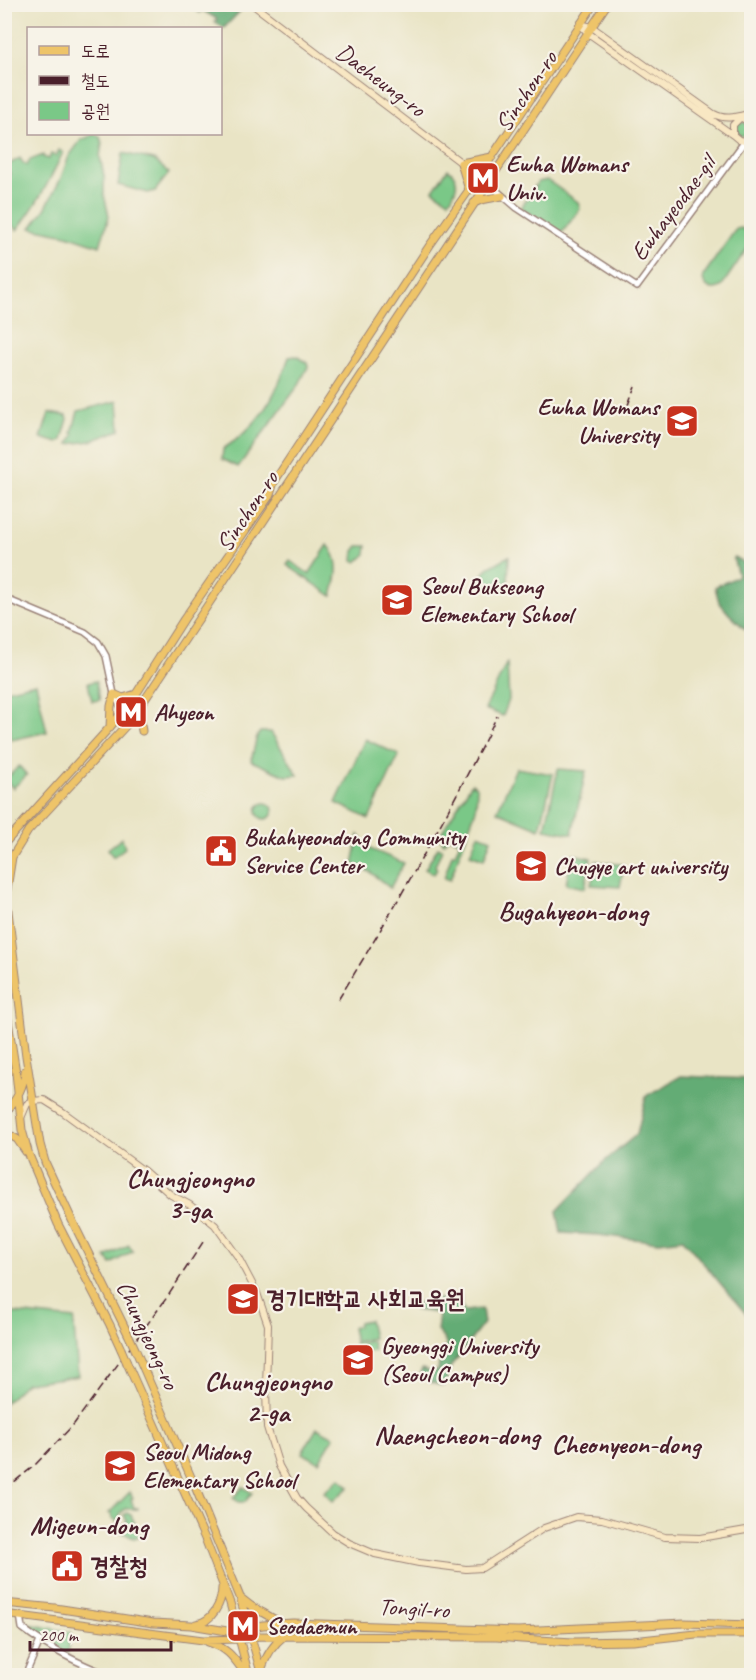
<svg xmlns="http://www.w3.org/2000/svg" width="756" height="1680" viewBox="0 0 756 1680" font-family="Caveat,'Poor Story',sans-serif">
<rect width="100%" height="100%" fill="#f7f3e8"/>
<filter id="ink" filterUnits="userSpaceOnUse"><feTurbulence type="fractalNoise" baseFrequency=".0167" numOctaves="2"/><feDisplacementMap in="SourceGraphic" scale="12" xChannelSelector="R" yChannelSelector="G"/><feConvolveMatrix kernelMatrix="1 2 1 2 8 2 1 2 1" color-interpolation-filters="sRGB"/></filter>
<filter id="wash" filterUnits="userSpaceOnUse"><feTurbulence type="fractalNoise" baseFrequency=".008" numOctaves="4" result="noise"/><feDisplacementMap in="SourceGraphic" scale="24" xChannelSelector="R" yChannelSelector="G"/><feGaussianBlur stdDeviation="1.35" result="paint"/><feColorMatrix in="noise" values="0 0 0 0 0 0 0 0 0 0 0 0 0 0 0 0 0 1.4 0 .05"/><feComposite in="paint" operator="in"/></filter>
<g filter="url(#wash)">
<rect width="100%" height="100%" fill="#e9e4c5"/>
<path fill="#7ac887" stroke="#627459" stroke-width="1.5" d="M735 129a7 7 0 1 1 14 0a7 7 0 1 1-14 0Z
M95 134 100 137 102 143 100 157 104 176V195L109 216 100 246 67 235 31 228 45 209 60 180 69 156 81 140Z
M59 150 63 152C50 181 37 205 17 230L5 219V177L10 174 6 166 20 158 23 163 27 165 30 160 43 155V157L49 159 51 154 56 156Z
M123 153 154 160 169 173 155 191 148 193 118 185Z
M448 169C461 178 457 190 449 201L433 190Z
M547 180 578 202 580 209 561 234 521 208 538 182Z
M741 228 749 232 751 236 749 246 721 287C712 292 703 287 703 276L736 229Z
M296 356 307 363 308 367 298 386 238 467 222 459 223 449C258 427 276 397 289 357Z
M118 401 120 430 91 441 69 444 74 434 72 433 78 411Z
M49 413 67 416 68 419 62 440 58 443 41 438Z
M328 545C342 561 337 578 332 596L287 565 290 561 309 574Z
M358 546H367L366 554 357 562 353 560 354 551Z
M509 556 508 583 482 584 480 579 488 568Z
M507 662 509 700 503 716 485 709Z
M96 681 100 700 92 701 88 683Z
M36 683 47 732 11 740 5 712V690Z
M260 732H271L298 775 286 776 251 761 257 736Z
M365 739 399 755 369 819 336 803Z
M19 766 27 775 13 788 5 780Z
M516 768 553 774 540 829 497 811Z
M558 769 586 771 572 834 545 829Z
M472 783 477 788 476 809 450 880 444 878 452 854H455L460 841 449 836 444 843 442 842 443 839 438 838Z
M257 811a8 8 0 1 1 16 0a8 8 0 1 1-16 0Z
M478 834 491 839 484 859 470 854Z
M359 835 370 849 404 863 390 888 370 872 353 864Z
M122 838 125 848 113 857 108 849Z
M438 847 442 849 435 866 437 869 434 874 425 869Z
M572 854 591 858 585 888 566 884Z
M596 861 624 865 620 887 591 885Z
M129 1245 133 1251 111 1264 106 1257Z
M5 1312 75 1319 74 1326 78 1376 26 1383 5 1403Z
M369 1320 373 1338 355 1342 352 1328 358 1326 359 1322Z
M372 1341 374 1351 356 1354 354 1344Z
M317 1428 334 1437 319 1462 302 1453Z
M340 1478 349 1487 333 1501 324 1492Z
M243 1487 252 1493 245 1502H239L233 1498Z
M130 1492 133 1498 131 1499 134 1508H138V1509H126C120 1512 118 1516 120 1522L124 1526 127 1520 124 1515 127 1513 131 1515 139 1533V1537L135 1539 126 1534 116 1531 117 1523 116 1520 112 1519 111 1514 109 1513Z
M24 1623 71 1632 68 1654 27 1628Z"/>
<path fill="#63ac74" stroke="#566650" stroke-width="1.5" d="M242 5 244 7 224 28 215 22 217 19 202 10 200 13 189 5Z
M734 557 751 567V595L746 598V606L749 611 751 612V631L745 629 729 614 719 602 715 587C723 582 731 581 738 575L733 558Z
M681 1076 751 1079V1320L683 1239 659 1242 598 1235 561 1233 557 1211 605 1161 637 1134 646 1096Z
M461 1296V1306L465 1311 482 1309 484 1323 451 1366 447 1379 443 1386 432 1383 419 1376 422 1369 430 1372 438 1371 440 1352 447 1346 444 1339 437 1331 439 1313 415 1310 413 1305 416 1303Z"/>
</g>
<g filter="url(#ink)">
<g fill="none" stroke-linecap="round" stroke-linejoin="round">
<defs>
<path id="tertiary" d="M488 183 517 208 637 287 745 141
M4 598 85 632 98 642 106 656 114 694 123 711
M20 1615 22 1628C51 1650 78 1663 111 1676
M25 1676 40 1641"/>
<path id="secondary" d="M252 4 488 183
M580 24 592 27 715 115 714 114C726 121 739 116 752 113
M580 24 588 33 733 135
M740 117 747 121 752 126
M740 118 733 125V135L739 140 745 141 752 134
M21 1118 27 1104 32 1101 44 1100 63 1112 144 1171 171 1195 190 1205 215 1225 238 1257 257 1293 268 1325 266 1387 267 1427 279 1466 297 1498 306 1508 333 1533 349 1543 375 1554 419 1563 466 1569 482 1568 544 1528 576 1517 602 1519 665 1537 700 1538 752 1529"/>
<path id="primary" d="M469 190 461 163 492 157
M474 203 481 200 502 196
M139 710 142 731
M110 727 111 706 114 694 123 698 136 694
M4 844 110 727 131 702 184 619 270 495 274 482 430 245 479 176 594 4
M4 995 16 1073 22 1130 29 1155 58 1224 110 1325 121 1349
M4 1073 10 1049
M4 1114C16 1101 24 1088 25 1071
M4 1132 17 1139 26 1152
M130 1338 71 1218 45 1162 40 1144 26 1056 6 895 12 857 28 831 132 719 607 4
M136 1351 194 1484 240 1597 262 1676
M127 1363 206 1541 230 1603 249 1676
M242 1599 251 1606 281 1623
M4 1603 55 1608 153 1623 191 1625 227 1631 263 1625 293 1623 518 1631 684 1623 752 1625
M4 1614 203 1640 240 1639 260 1636 497 1637 521 1639 573 1642 633 1641 696 1634H752
M196 1624C212 1622 222 1603 222 1588
M208 1642C230 1649 234 1659 247 1676
M261 1670C266 1656 272 1645 284 1636"/>
</defs>
<use href="#tertiary" stroke="#9a8278" stroke-width="8"/>
<use href="#secondary" stroke="#9a8278" stroke-width="8"/>
<use href="#primary" stroke="#9a8278" stroke-width="9"/>
<use href="#tertiary" stroke="#fff" stroke-width="5"/>
<use href="#secondary" stroke="#f8e7c3" stroke-width="6"/>
<use href="#primary" stroke="#eec469" stroke-width="7"/>
<path stroke="#4a1f2b" stroke-width="1.5" stroke-dasharray="9 4.5" stroke-linecap="butt" d="M628 405 635 386
M338 1000C395 908 449 813 497 716
M4 1490 34 1466 74 1424 168 1296 203 1242"/>
<defs>
<path id="primary-bridge" d="M130 1338 136 1351
M121 1349 127 1363"/>
</defs>
<use href="#primary-bridge" stroke="#9a8278" stroke-width="9" stroke-linecap="butt"/>
<use href="#primary-bridge" stroke="#eec469" stroke-width="7"/>
</g>
</g>
<defs>
<symbol id="metro-square" viewBox="-11 -11 22 22"><rect x="-9" y="-9" width="18" height="18" rx="4" fill="#c8321e" stroke="#f7f3e8"/><path d="M-5.5 5V-5H-3L0 0L3-5H5.5V5H3V-.5L0 4L-3-.5V5Z" fill="#fff"/></symbol>
<symbol id="university-square" viewBox="-11 -11 22 22"><rect x="-9" y="-9" width="18" height="18" rx="4" fill="#c8321e" stroke="#f7f3e8"/><path d="M0-5L7-2L0 1L-7-2ZM-4 1L0 2.5L4 1V4Q0 6-4 4Z" fill="#fff"/></symbol>
<symbol id="school-square" viewBox="-11 -11 22 22"><rect x="-9" y="-9" width="18" height="18" rx="4" fill="#c8321e" stroke="#f7f3e8"/><path d="M0-5L7-2L0 1L-7-2ZM-4 1L0 2.5L4 1V4Q0 6-4 4Z" fill="#fff"/></symbol>
<symbol id="civic-square" viewBox="-11 -11 22 22"><rect x="-9" y="-9" width="18" height="18" rx="4" fill="#c8321e" stroke="#f7f3e8"/><path d="M-.6-6.5H3V-4.5H.6V-3L4-1V1h2V6H-6V1h2V-1L-.6-3ZM-1.2 2.5V6h2.4V2.5Z" fill="#fff"/></symbol>
</defs>
<g fill-rule="evenodd">
<use href="#metro-square" x="464" y="159" width="38" height="38"/>
<use href="#university-square" x="663" y="402" width="38" height="38"/>
<use href="#school-square" x="378" y="581" width="38" height="38"/>
<use href="#metro-square" x="112" y="693" width="38" height="38"/>
<use href="#civic-square" x="202" y="832" width="38" height="38"/>
<use href="#university-square" x="512" y="847" width="38" height="38"/>
<use href="#university-square" x="224" y="1280" width="38" height="38"/>
<use href="#university-square" x="339" y="1341" width="38" height="38"/>
<use href="#school-square" x="101" y="1447" width="38" height="38"/>
<use href="#civic-square" x="48" y="1547" width="38" height="38"/>
<use href="#metro-square" x="224" y="1607" width="38" height="38"/>
</g>
<g text-anchor="middle" dominant-baseline="central" stroke-width="4.5" stroke-linejoin="round" paint-order="stroke">
<g font-size="24" fill="#4a1f2b" stroke="#f7f3e8">
<text transform="translate(381 80) rotate(37)">Daeheung-ro</text>
<text transform="translate(526 91) rotate(-56)">Sinchon-ro</text>
<text transform="translate(673 208) rotate(-53)">Ewhayeodae-gil</text>
<text transform="translate(247 511) rotate(-56)">Sinchon-ro</text>
<text transform="translate(148 1335) rotate(65)">Chungjeong-ro</text>
<text transform="translate(414 1608) rotate(3)">Tongil-ro</text>
</g>
<g font-size="24" font-weight="bold" fill="#4a1f2b" stroke="#f7f3e8" text-anchor="start">
<text x="506" y="164">Ewha Womans<tspan x="506" dy="28">Univ.</tspan></text>
<text x="659" y="407" text-anchor="end">Ewha Womans<tspan x="659" dy="28">University</tspan></text>
<text x="420" y="586">Seoul Bukseong<tspan x="420" dy="28">Elementary School</tspan></text>
<text x="154" y="712">Ahyeon</text>
<text x="244" y="837">Bukahyeondong Community<tspan x="244" dy="28">Service Center</tspan></text>
<text x="554" y="866">Chugye art university</text>
<text x="266" y="1299">경기대학교 사회교육원</text>
<text x="381" y="1346">Gyeonggi University<tspan x="381" dy="28">(Seoul Campus)</tspan></text>
<text x="143" y="1452">Seoul Midong<tspan x="143" dy="28">Elementary School</tspan></text>
<text x="90" y="1566">경찰청</text>
<text x="266" y="1626">Seodaemun</text>
</g>
<g font-size="27" font-weight="bold" fill="#4a1f2b" stroke="#f7f3e8">
<text x="573" y="911">Bugahyeon-dong</text>
<text x="190" y="1178">Chungjeongno<tspan x="190" dy="31">3-ga</tspan></text>
<text x="268" y="1381">Chungjeongno<tspan x="268" dy="31">2-ga</tspan></text>
<text x="457" y="1435">Naengcheon-dong</text>
<text x="626" y="1444">Cheonyeon-dong</text>
<text x="89" y="1525">Migeun-dong</text>
</g>
</g>
<rect width="756" height="1680" fill="none" stroke="#f7f3e8" stroke-width="24"/>
<rect x="27" y="27" width="195" height="108" fill="#f7f3e8" stroke="#b29e9c" stroke-width="1.5"/>
<rect x="39" y="46" width="30" height="9" fill="#eec469" stroke="#b29e9c" stroke-width="1.5"/>
<text x="81" y="57" font-size="18" fill="#4a1f2b">도로</text>
<rect x="39" y="76" width="30" height="9" fill="#4a1f2b" stroke="#b29e9c" stroke-width="1.5"/>
<text x="81" y="87" font-size="18" fill="#4a1f2b">철도</text>
<rect x="39" y="102" width="30" height="18" fill="#7ac887" stroke="#b29e9c" stroke-width="1.5"/>
<text x="81" y="117" font-size="18" fill="#4a1f2b">공원</text>
<path d="M30 1641v9h141v-9" fill="none" stroke="#4a1f2b" stroke-width="3"/>
<text x="39" y="1641" font-size="18" fill="#4a1f2b" stroke="#f7f3e8" stroke-width="4.5" paint-order="stroke">200 m</text>
</svg>
